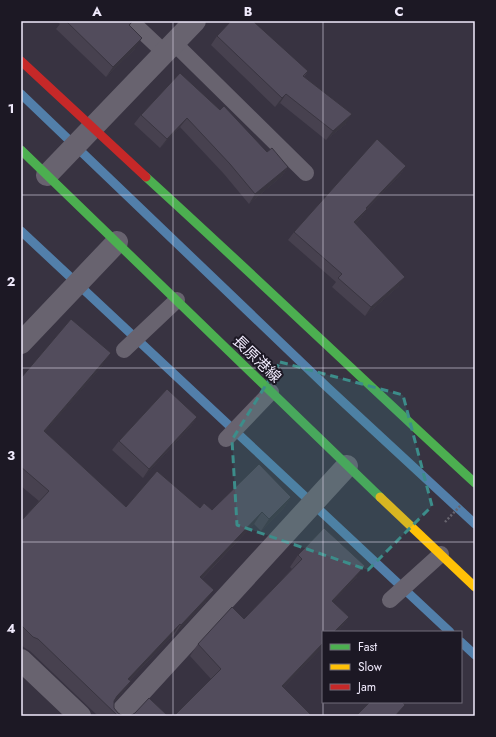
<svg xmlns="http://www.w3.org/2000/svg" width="496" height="737" viewBox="0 0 496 737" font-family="Jost,'Noto Sans JP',sans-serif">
<rect width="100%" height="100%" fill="#383341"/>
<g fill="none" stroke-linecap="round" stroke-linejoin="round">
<path stroke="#527faa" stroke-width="9" d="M21 94 328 388 475 524
M21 231 450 632
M461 642 475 655"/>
<path stroke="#68656f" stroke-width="2.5" stroke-dasharray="2 2" stroke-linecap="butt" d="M445 522 461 505"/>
<path stroke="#68636f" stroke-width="16" d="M131 21 165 53
M174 43 306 173
M124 350 177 300
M226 439 271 392
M390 600 441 554"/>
<path stroke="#68636f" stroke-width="22" d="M47 175 195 21
M21 343 117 242
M21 660 80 716
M118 716 347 466"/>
<path stroke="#4caf50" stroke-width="9" d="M21 150 380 497
M146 177C257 278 365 382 475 483"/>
<path stroke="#ffc107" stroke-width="9" d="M380 497 475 587"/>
<path stroke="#c62828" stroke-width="9" d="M21 61 146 177"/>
</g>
<path fill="#47414f" d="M56 21H133L129 26 135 49 106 77 56 29 60 24Z
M217 36 308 71 304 77 346 124 326 140 280 103 275 107 211 45Z
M220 110 267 152 288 167 282 176 249 204 224 174 180 127 160 148 134 124 141 115Z
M406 166 400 175 367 209 361 218 355 224 399 286 365 316 332 287 336 282 288 240 294 232Z
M103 365 45 432 126 507 200 508 212 510 291 497 283 509 261 531 254 524 202 579 206 602 173 637 172 636 130 680 131 681 122 693 114 702V708L118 713 123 716H98L30 651 25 648 21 645V521L39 501 21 486V378Z
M197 417 191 426 143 478 112 450 119 441Z
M298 555 357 577 333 602 349 617 340 629 283 688 211 679 190 656 198 644 244 619 292 569 290 567Z"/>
<path fill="#393540" d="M142 38 135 49 106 77 113 67Z
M286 94 280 103 275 107 282 98Z
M352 114 346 124 326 140 333 131Z
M187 118 180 127 160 148 167 139Z
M406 166 400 175 359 217 366 208Z
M288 167 282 176 249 204 255 194Z
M367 209 361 218 348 231 354 222Z
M405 277 399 286 365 316 371 307Z
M111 353 103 365 36 443 44 431Z
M197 417 191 426 143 478 149 469Z
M291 497 283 509 261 531 269 519Z
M262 512 254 524 192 589 200 577Z
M365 566 357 577 323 613 332 601Z
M214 590 206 602 173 637 181 625Z
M349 617 340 629 337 632H334Z
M180 624 172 636 120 690 128 679Z
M323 643V647L273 698 282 686Z
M131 681 122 693 109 708 117 696Z
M405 705 397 716H395Z"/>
<path fill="#524c5c" stroke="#393540" d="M66 21H133L129 25 142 38 113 67Z
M231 21H253L308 71 303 76 352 114 333 131 286 94 282 98 217 36Z
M180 73 220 110 224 106 267 152 272 148 288 167 255 194 230 164 187 118 167 139 141 115Z
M377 139 406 166 366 208 367 209 354 222 405 277 371 307 338 278 342 274 294 232Z
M71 319 111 353 44 431 126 507 157 471 200 508 204 503 212 510 259 464 291 497 269 519 262 512 200 577 214 590 181 625 180 624 128 679 131 681 117 696 114 701V708L118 713 123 716H118L38 639 33 637 21 625V521L49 491 21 467V378Z
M167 389 197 417 149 469 119 441Z
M324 528 365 566 332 601 349 617 334 632H323V643L282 686 312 716H174L221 669 198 644 232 607 244 619 302 559 298 555Z
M149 698 168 716H130L135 713Z
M370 702H402L405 705 395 716H356Z"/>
<path fill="#3c8d8a" fill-opacity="0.2" stroke="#3c8d8a" stroke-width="3" stroke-dasharray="8 5" stroke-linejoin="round" d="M280 362 403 395 432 506 368 570 237 525 232 440Z"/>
<path fill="none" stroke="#f0eafc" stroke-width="1" stroke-opacity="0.55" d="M173 21V716M323 21V632M21 195H475M21 368H475M21 542H475M323 702V716"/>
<g text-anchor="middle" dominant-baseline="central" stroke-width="4" stroke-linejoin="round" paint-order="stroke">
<g font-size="15" fill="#f0eafc" stroke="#1c1824">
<text transform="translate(257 359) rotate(44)">長原港線</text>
</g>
</g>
<rect width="496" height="737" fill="none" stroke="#1c1824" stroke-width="44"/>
<rect x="322" y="631" width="140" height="72" fill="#1c1824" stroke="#716c7a"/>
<rect x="330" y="644" width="20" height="6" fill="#4caf50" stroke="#716c7a"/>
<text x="358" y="651" font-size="12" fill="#f0eafc">Fast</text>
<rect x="330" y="664" width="20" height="6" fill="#ffc107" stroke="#716c7a"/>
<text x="358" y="671" font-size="12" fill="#f0eafc">Slow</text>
<rect x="330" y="684" width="20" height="6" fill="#c62828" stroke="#716c7a"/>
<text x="358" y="691" font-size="12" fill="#f0eafc">Jam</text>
<rect x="22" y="22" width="452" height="693" fill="none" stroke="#f0eafc" stroke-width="1.5"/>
<g font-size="13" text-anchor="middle" font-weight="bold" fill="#f0eafc">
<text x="97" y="16">A</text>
<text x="248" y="16">B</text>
<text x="399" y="16">C</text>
<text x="11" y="113">1</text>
<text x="11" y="286">2</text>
<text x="11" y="460">3</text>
<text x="11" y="633">4</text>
</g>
</svg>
